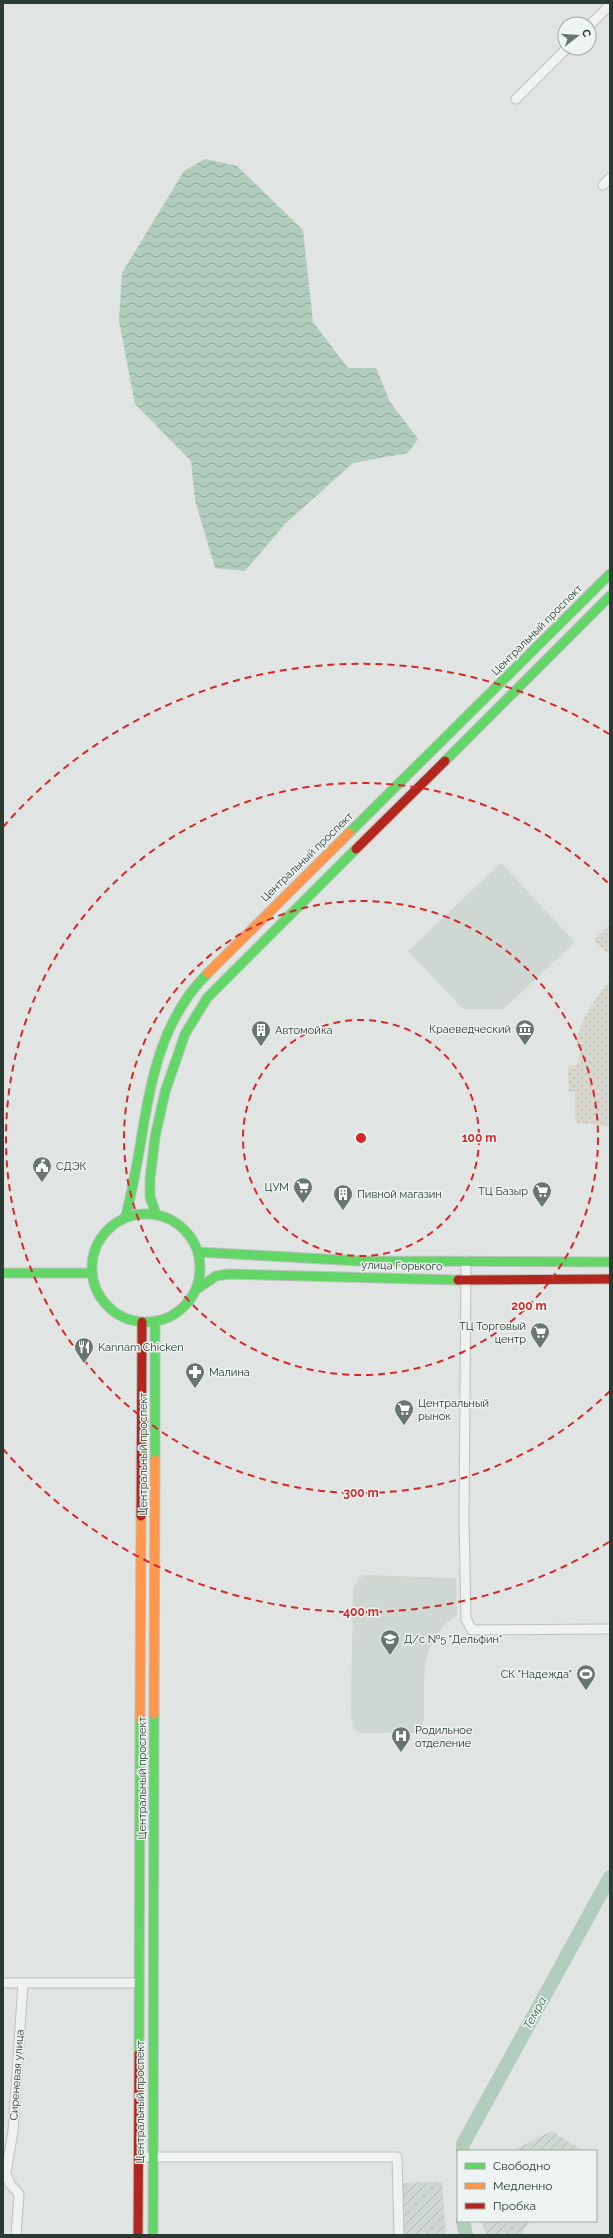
<svg xmlns="http://www.w3.org/2000/svg" width="613" height="2238" viewBox="0 0 613 2238" font-family="Raleway,sans-serif">
<defs>
<pattern id="industrial-furrows" width="10" height="10" patternUnits="userSpaceOnUse"><rect width="10" height="10" fill="#cfd7d2"/><path d="M-1 1l2-2M0 10L10 0M9 11l2-2" fill="none" stroke="#b2b9b5"/></pattern>
<pattern id="park-dots" width="8" height="8" patternUnits="userSpaceOnUse"><rect width="8" height="8" fill="#d7d6cf"/><path d="M2 2h.1M6 6h.1" fill="none" stroke="#b9b9b2" stroke-width="1.8" stroke-linecap="round"/></pattern>
<pattern id="water-waves" width="16" height="10" patternUnits="userSpaceOnUse"><rect width="16" height="10" fill="#b1cdbd"/><path d="M0 5q4-4 8 0t8 0" fill="none" stroke="#90a89a"/></pattern>
</defs>
<rect width="100%" height="100%" fill="#e0e4e2"/>
<path fill="#cfd7d2" d="M501 863 575 942 504 1009H463L408 951Z
M363 1575 456 1578 457 1615 446 1623 436 1635 430 1647 425 1664 424 1681V1721L417 1733H362L353 1728 351 1716 353 1587Z"/>
<path fill="url(#industrial-furrows)" d="M551 2131 584 2151H514L518 2148Z
M442 2182 446 2235H402L400 2183Z
M482 2221H530L522 2233 524 2235H486Z"/>
<path fill="url(#park-dots)" d="M610 924V955L593 940Z
M610 980V1126L578 1123 575 1119V1092H569L568 1067 578 1065 580 1048 576 1047C578 1022 594 1000 610 980Z"/>
<path fill="url(#water-waves)" d="M205 159 237 166 303 230 313 322 348 368H376L390 402 418 439 408 453 353 463 285 524 245 571 215 568 195 500 191 461 135 404 119 321 122 273 184 171Z"/>
<g fill="none" stroke-linecap="round" stroke-linejoin="round">
<path stroke="#b1cdbd" stroke-width="14" d="M463 2151V2144L610 1877
M463 2221 466 2235"/>
<defs>
<path id="street" d="M589 26 610 5
M516 99 567 48
M603 185 610 178
M466 1261 464 1520 466 1619 472 1630 610 1629
M3 1983H139
M139 2157H397L399 2235
M16 2235 19 2194 10 2184 6 2173 13 2131 23 1983"/>
<path id="fast" d="M445 761 610 596
M349 833 610 574
M156 1214 150 1197V1179L155 1137 165 1092 185 1034 207 998 356 849
M92 1268a54 54 0 1 1 108 0a54 54 0 1 1-108 0Z
M125 1218C149 1135 141 1039 208 973
M198 1252 359 1261 610 1262
M3 1273H91
M197 1289 216 1276 228 1274 458 1280
M155 1460V1321
M139 2054 140 1718
M153 2235 154 1714"/>
<path id="slow" d="M208 973 349 833
M154 1714 155 1460
M140 1718 141 1516"/>
<path id="jam" d="M356 849 445 761
M458 1280 610 1279
M141 1516 142 1322
M138 2235 139 2054"/>
</defs>
<use href="#street" stroke="#bdc1bf" stroke-width="11"/>
<use href="#fast" stroke="#bdc1bf" stroke-width="11"/>
<use href="#slow" stroke="#bdc1bf" stroke-width="11"/>
<use href="#jam" stroke="#bdc1bf" stroke-width="11"/>
<use href="#street" stroke="#eff2f0" stroke-width="9"/>
<use href="#fast" stroke="#63d668" stroke-width="9"/>
<use href="#slow" stroke="#ff974d" stroke-width="9"/>
<use href="#jam" stroke="#b3261e" stroke-width="9"/>
</g>
<g fill="none" stroke="#d62828" stroke-width="2" stroke-dasharray="7 5">
<circle cx="361" cy="1138" r="118"/>
<circle cx="361" cy="1138" r="237"/>
<path d="M610 1391A355 355 0 1 1 610 885"/>
<path d="M609 1542A474 474 0 0 1 3 1449M3 827A474 474 0 0 1 609 734"/>
</g>
<defs>
<symbol id="museum-pin" viewBox="-11 -11 22 30"><path d="M0 17L-7.5 6A9.5 9.5 0 1 1 7.5 6Z" fill="#697670" stroke="#eef4f1"/><path d="M0-6L6-3V-2H-6V-3ZM-5-1h2V3h-2ZM-1-1h2V3h-2ZM3-1h2V3H3ZM-6 4H6V6H-6Z" fill="#fff"/></symbol>
<symbol id="building-pin" viewBox="-11 -11 22 30"><path d="M0 17L-7.5 6A9.5 9.5 0 1 1 7.5 6Z" fill="#697670" stroke="#eef4f1"/><path d="M-4-6H4V6H1V3H-1V6H-4ZM-2.5-4.3h1.7v1.8h-1.7ZM.8-4.3h1.7v1.8H.8ZM-2.5-1h1.7V.8h-1.7ZM.8-1h1.7V.8H.8Z" fill="#fff"/></symbol>
<symbol id="civic-pin" viewBox="-11 -11 22 30"><path d="M0 17L-7.5 6A9.5 9.5 0 1 1 7.5 6Z" fill="#697670" stroke="#eef4f1"/><path d="M-.6-6.5H3V-4.5H.6V-3L4-1V1h2V6H-6V1h2V-1L-.6-3ZM-1.2 2.5V6h2.4V2.5Z" fill="#fff"/></symbol>
<symbol id="supermarket-pin" viewBox="-11 -11 22 30"><path d="M0 17L-7.5 6A9.5 9.5 0 1 1 7.5 6Z" fill="#697670" stroke="#eef4f1"/><path d="M-6-5.5h2.5l.6 2H6L4.5 2H-2.5L-4.4-4H-6ZM-1.5 3.2a1.3 1.3 0 1 0 .1 0ZM3 3.2a1.3 1.3 0 1 0 .1 0Z" fill="#fff"/></symbol>
<symbol id="restaurant-pin" viewBox="-11 -11 22 30"><path d="M0 17L-7.5 6A9.5 9.5 0 1 1 7.5 6Z" fill="#697670" stroke="#eef4f1"/><path d="M-5-6h1v4h1v-4h1v4h1v-4h1v5L-1.5 .5V6h-2V.5L-5-1ZM5-6V6H3V1.5H1.5Q1.5-4 5-6Z" fill="#fff"/></symbol>
<symbol id="pharmacy-pin" viewBox="-11 -11 22 30"><path d="M0 17L-7.5 6A9.5 9.5 0 1 1 7.5 6Z" fill="#697670" stroke="#eef4f1"/><path d="M-2-6h4v4h4v4h-4v4h-4v-4h-4v-4h4Z" fill="#fff"/></symbol>
<symbol id="school-pin" viewBox="-11 -11 22 30"><path d="M0 17L-7.5 6A9.5 9.5 0 1 1 7.5 6Z" fill="#697670" stroke="#eef4f1"/><path d="M0-5L7-2L0 1L-7-2ZM-4 1L0 2.5L4 1V4Q0 6-4 4Z" fill="#fff"/></symbol>
<symbol id="stadium-pin" viewBox="-11 -11 22 30"><path d="M0 17L-7.5 6A9.5 9.5 0 1 1 7.5 6Z" fill="#697670" stroke="#eef4f1"/><path d="M0-5a6.5 5 0 1 0 0 10a6.5 5 0 1 0 0-10ZM-3.5-1.8h7v3.6h-7Z" fill="#fff"/></symbol>
<symbol id="hospital-pin" viewBox="-11 -11 22 30"><path d="M0 17L-7.5 6A9.5 9.5 0 1 1 7.5 6Z" fill="#697670" stroke="#eef4f1"/><path d="M-5-5h3v3.5h4V-5h3V5h-3V1.5h-4V5h-3Z" fill="#fff"/></symbol>
</defs>
<g fill-rule="evenodd">
<use href="#museum-pin" x="514" y="1018" width="22" height="30"/>
<use href="#building-pin" x="250" y="1019" width="22" height="30"/>
<use href="#civic-pin" x="31" y="1155" width="22" height="30"/>
<use href="#supermarket-pin" x="292" y="1176" width="22" height="30"/>
<use href="#supermarket-pin" x="531" y="1180" width="22" height="30"/>
<use href="#building-pin" x="332" y="1183" width="22" height="30"/>
<use href="#supermarket-pin" x="529" y="1321" width="22" height="30"/>
<use href="#restaurant-pin" x="73" y="1336" width="22" height="30"/>
<use href="#pharmacy-pin" x="184" y="1361" width="22" height="30"/>
<use href="#supermarket-pin" x="393" y="1398" width="22" height="30"/>
<use href="#school-pin" x="379" y="1628" width="22" height="30"/>
<use href="#stadium-pin" x="575" y="1663" width="22" height="30"/>
<use href="#hospital-pin" x="390" y="1725" width="22" height="30"/>
</g>
<g text-anchor="middle" dominant-baseline="central" stroke-width="3" stroke-linejoin="round" paint-order="stroke">
<g font-size="11" fill="#293b33" stroke="#eef4f1">
<text transform="translate(537 630) rotate(-45)">Центральный проспект</text>
<text transform="translate(307 857) rotate(-44)">Центральный проспект</text>
<text transform="translate(402 1266) rotate(1)">улица Горького</text>
<text transform="translate(143 1454) rotate(-90)">Центральный проспект</text>
<text transform="translate(142 1778) rotate(-90)">Центральный проспект</text>
<text transform="translate(17 2075) rotate(-86)">Сиреневая улица</text>
<text transform="translate(140 2102) rotate(-90)">Центральный проспект</text>
</g>
<g font-size="11" fill="#293b33" stroke="#eef4f1" text-anchor="start">
<text x="511" y="1029" text-anchor="end">Краеведческий</text>
<text x="275" y="1030">Автомойка</text>
<text x="56" y="1166">СДЭК</text>
<text x="289" y="1187" text-anchor="end">ЦУМ</text>
<text x="528" y="1191" text-anchor="end">ТЦ Базыр</text>
<text x="357" y="1194">Пивной магазин</text>
<text x="526" y="1326" text-anchor="end">ТЦ Торговый<tspan x="526" dy="13">центр</tspan></text>
<text x="98" y="1347">Kannam Chicken</text>
<text x="209" y="1372">Малина</text>
<text x="418" y="1403">Центральный<tspan x="418" dy="13">рынок</tspan></text>
<text x="404" y="1639">Д/c №5 "Дельфин"</text>
<text x="572" y="1674" text-anchor="end">СК "Надежда"</text>
<text x="415" y="1730">Родильное<tspan x="415" dy="13">отделение</tspan></text>
</g>
<g font-size="12" font-style="italic" fill="#386b50" stroke="#eef4f1">
<text transform="translate(535 2013) rotate(-61)">Темра</text>
</g>
</g>
<circle cx="361" cy="1138" r="6" fill="#d62828" stroke="#eef4f1" stroke-width="2"/>
<g font-size="12" text-anchor="middle" font-weight="bold" fill="#d62828" stroke="#eef4f1" stroke-width="3" stroke-linejoin="round" paint-order="stroke">
<text x="479" y="1142">100 m</text>
<text x="529" y="1310">200 m</text>
<text x="361" y="1497">300 m</text>
<text x="361" y="1616">400 m</text>
</g>
<rect width="613" height="2238" fill="none" stroke="#293b33" stroke-width="8"/>
<rect x="457" y="2150" width="140" height="72" fill="#eef4f1" stroke="#9faaa5"/>
<rect x="465" y="2163" width="20" height="6" fill="#63d668" stroke="#9faaa5"/>
<text x="493" y="2170" font-size="12" fill="#293b33">Свободно</text>
<rect x="465" y="2183" width="20" height="6" fill="#ff974d" stroke="#9faaa5"/>
<text x="493" y="2190" font-size="12" fill="#293b33">Медленно</text>
<rect x="465" y="2203" width="20" height="6" fill="#b3261e" stroke="#9faaa5"/>
<text x="493" y="2210" font-size="12" fill="#293b33">Пробка</text>
<g transform="translate(577 36) rotate(73)"><circle r="19" fill="#eef4f1" stroke="#9faaa5"/>
<path d="M0-3L7 15L0 10L-7 15Z" fill="#697670"/>
<text y="-6" font-size="11" font-weight="bold" text-anchor="middle" fill="#293b33">С</text>
</g>
</svg>
